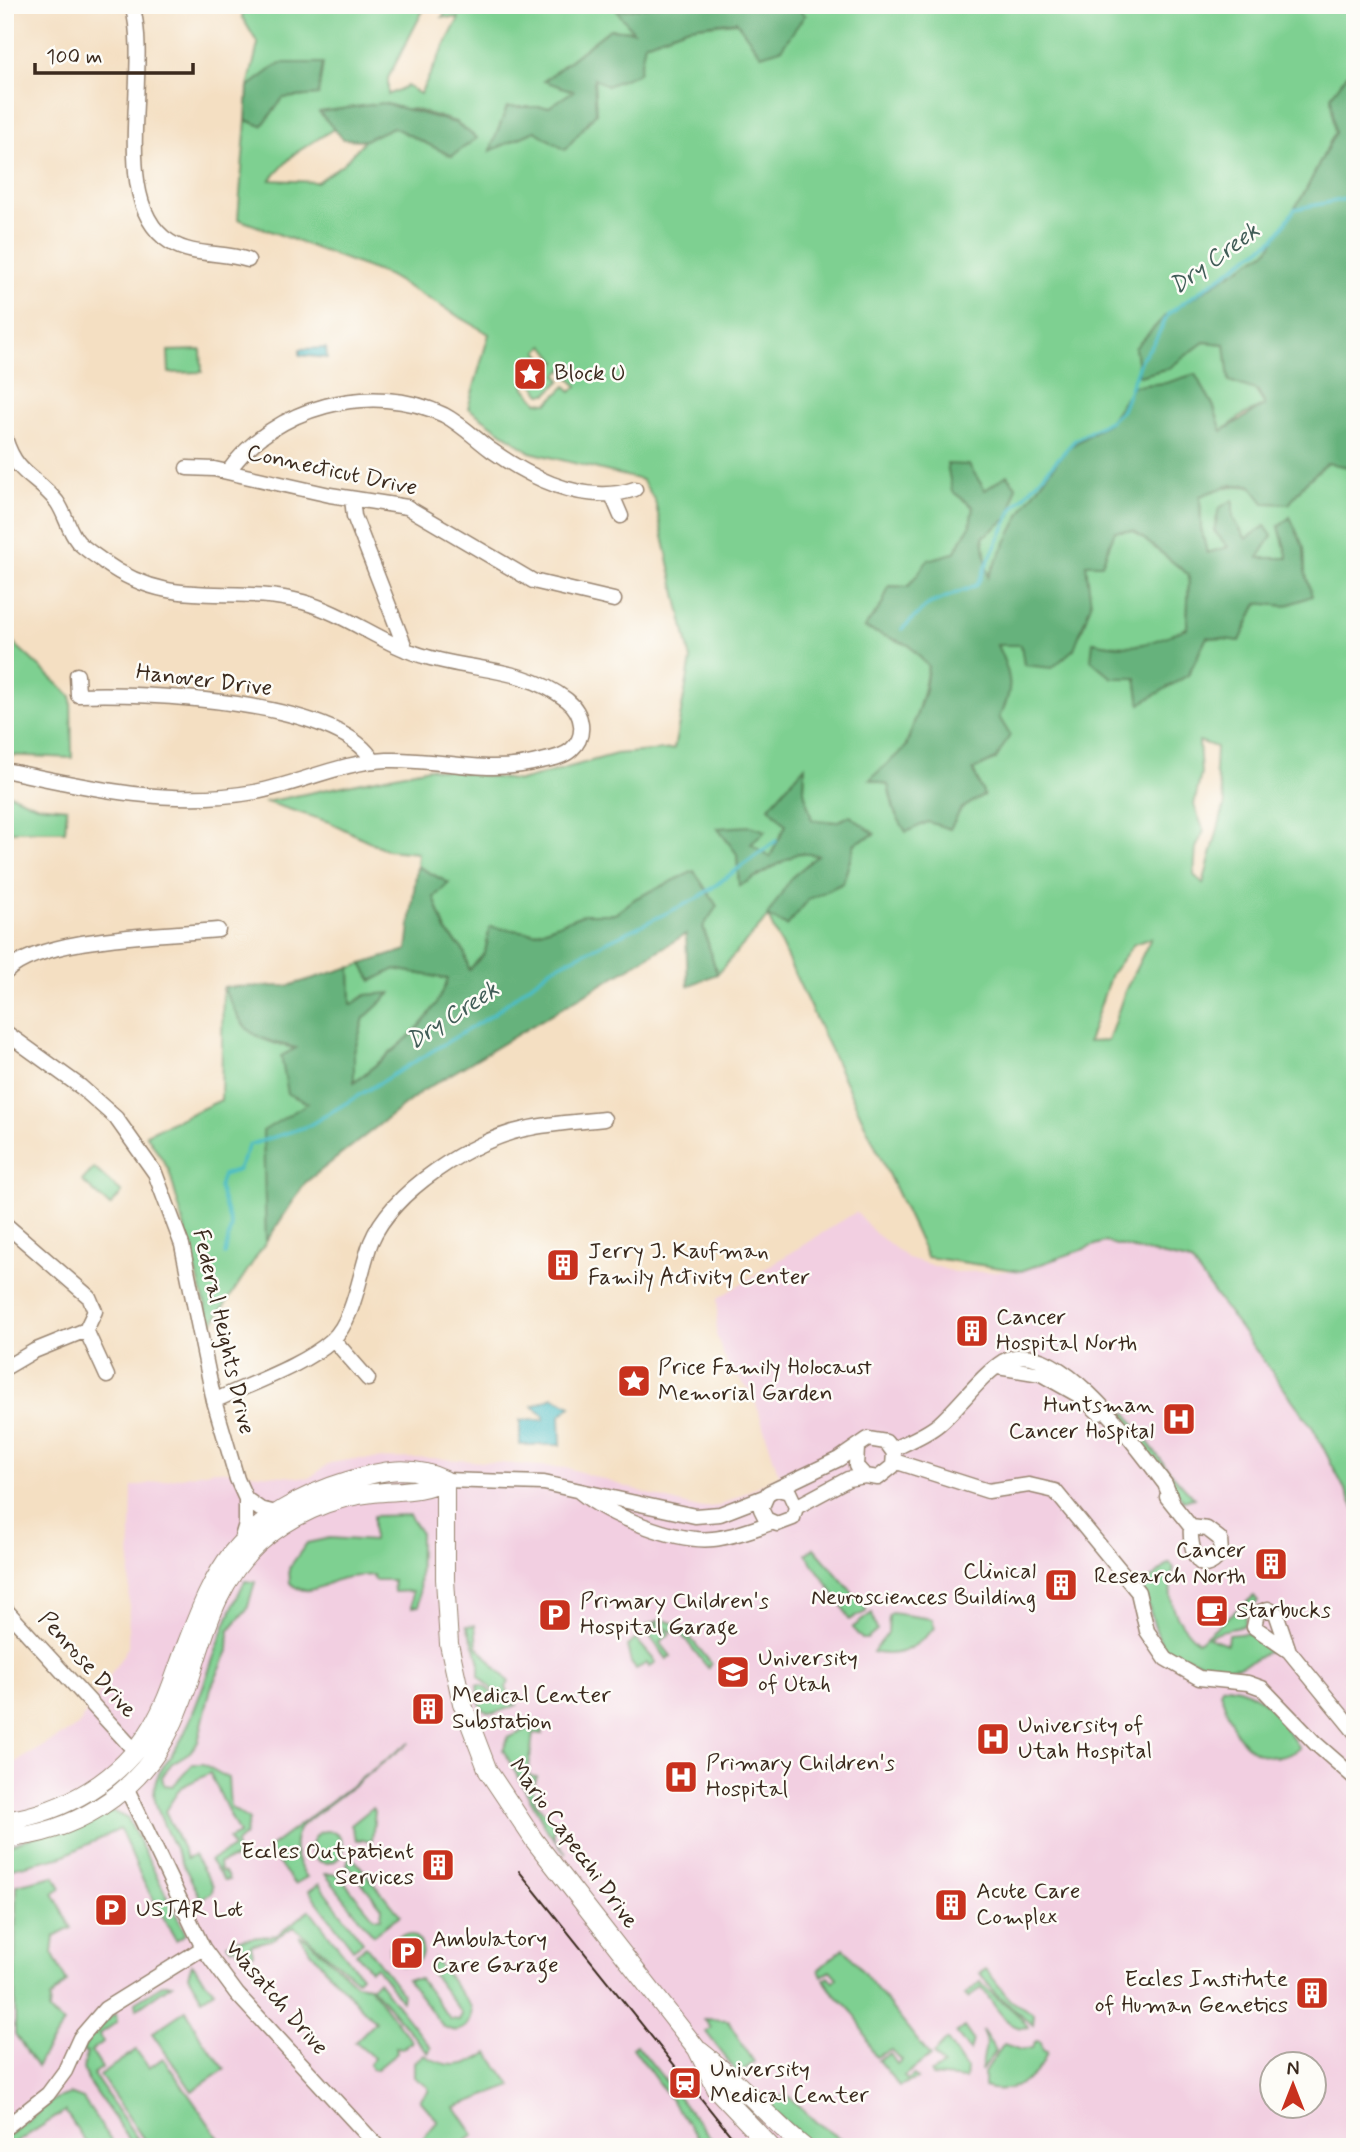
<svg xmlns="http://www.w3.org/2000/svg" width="1360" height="2152" viewBox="0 0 1360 2152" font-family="Mynerve,sans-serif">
<rect width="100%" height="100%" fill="#fdfcf7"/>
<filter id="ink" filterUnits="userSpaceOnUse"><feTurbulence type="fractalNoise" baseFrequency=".0143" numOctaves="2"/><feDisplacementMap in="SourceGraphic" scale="14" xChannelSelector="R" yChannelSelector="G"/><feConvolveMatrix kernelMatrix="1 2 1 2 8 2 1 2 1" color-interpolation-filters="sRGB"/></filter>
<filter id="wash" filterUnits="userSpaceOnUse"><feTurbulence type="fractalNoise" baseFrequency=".00686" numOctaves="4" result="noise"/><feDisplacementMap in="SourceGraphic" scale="28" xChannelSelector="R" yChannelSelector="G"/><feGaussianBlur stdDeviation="1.57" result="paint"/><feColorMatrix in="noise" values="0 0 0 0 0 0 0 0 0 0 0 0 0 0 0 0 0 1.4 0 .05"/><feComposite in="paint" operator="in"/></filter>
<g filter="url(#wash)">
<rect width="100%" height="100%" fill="#f4dfc2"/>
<path fill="#f2cfe1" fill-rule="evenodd" d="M856 1212 875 1233 908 1258 954 1272 1021 1271 1103 1242 1192 1262 1313 1428 1355 1509V2147H5V1768L78 1726 128 1647 132 1487 214 1470 309 1478 330 1463 354 1459 431 1458 568 1468 664 1499 698 1508 719 1506 779 1476 753 1394 728 1367 716 1335 718 1298ZM1272 2064H1314V2106H1272Z"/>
<path fill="#7ed091" stroke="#5c7d58" stroke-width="2" fill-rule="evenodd" d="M245 5H426L388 78V95L407 86 420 94 459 18 442 17 451 5H662L618 11 634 31 610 29 545 80 574 91 549 107H507L491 150 535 131 594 77 645 43 689 27 805 15 793 5H1355V64L1331 96 1335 132 1305 192 1268 251 1166 315 1135 348 1140 376 1169 368 1204 342 1225 344 1265 405 1243 415 1222 431 1213 405 1195 375 1166 383 1133 386 1108 423 1067 449 1026 504 988 578 983 537 1011 516 985 491 948 465 952 491 973 507 970 526 954 553 928 561 908 587 889 586 882 605 864 628 909 645 928 666C922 708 906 747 888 785L895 813 928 822 961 809 984 795 973 770 996 759 999 717 997 644H1021L1052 668C1090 635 1091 611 1085 564L1102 563 1115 531H1134L1189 575 1187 628C1148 644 1136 652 1094 642L1136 678 1140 703 1188 675 1207 637 1240 641 1257 603 1285 606 1311 596 1305 571 1304 548 1279 527 1288 558H1258L1233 518V501L1229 547 1207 553 1201 528 1200 495C1244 480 1248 484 1289 504L1305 483 1327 463 1355 468V1509L1313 1428 1191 1262 1104 1242 1021 1271 927 1257 768 917 717 974 703 926 694 872 636 898 615 914H585L535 933 490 927 485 953 469 971 464 951 446 931 434 897 448 883 417 866 418 853 387 850 329 822 266 802 429 768 520 781 616 754 674 749 691 660 655 501 642 480 530 452 468 408 489 334 387 275 238 219 246 120 262 126 283 98 318 95 281 63 248 87 258 44 242 17ZM413 109 456 122 476 138 452 156 393 127 365 140 344 163 317 182 270 180 294 154 335 128 320 112ZM544 345 557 362 552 368 547 363 533 377 532 382 541 394H547L561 380 557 375 563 369 577 386 571 392 566 386 548 403 537 402 524 387 525 373 542 356 538 351ZM1199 741 1216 747 1215 771 1225 803 1203 884 1194 875 1196 848 1204 831 1194 805 1201 774ZM805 767 804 791 812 820 836 822 874 834 855 843 843 883 809 899 787 925 791 878 819 855 798 853 739 886 737 854 718 829 765 831 750 844 770 857 786 825ZM1151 938 1125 991 1108 1041 1088 1042 1111 974 1134 944Z
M201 350 202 372 169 373 168 351Z
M5 635 71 696 72 758 5 755Z
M5 792 36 805 67 808 65 831H5Z
M362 964 372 981 394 969 449 979C429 1030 392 1049 353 1084L354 1052 364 1018 390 994 366 995 351 1006 350 968Z
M223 987C245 1031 247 1038 297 1049L309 1103 265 1194 266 1242 211 1326 169 1170 146 1134 221 1100Z
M94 1168 122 1193 110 1206 82 1181Z
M1127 1413 1167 1468 1194 1498 1184 1501 1121 1423 1119 1414Z
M409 1515 420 1532 419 1606 412 1607V1591L394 1592 393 1580H374L373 1575C364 1576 354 1576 344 1578 328 1580 309 1601 290 1583L289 1568 307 1543 330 1538 373 1541V1516Z
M814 1548 866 1608V1612L849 1620 841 1603 806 1554Z
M1170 1563 1174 1569C1164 1599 1176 1622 1198 1642L1254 1596 1258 1601 1247 1610 1244 1625C1231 1631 1221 1628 1208 1637L1227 1644 1228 1635 1248 1633 1270 1650C1241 1672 1220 1671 1186 1657L1181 1664C1150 1642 1156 1615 1141 1587Z
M245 1581 255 1582 247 1609 229 1630 228 1651 211 1688 198 1742 190 1752 171 1764 162 1777 164 1785 173 1786 193 1764H203L228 1778 230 1807 249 1820 245 1835 236 1843V1858L219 1863 220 1871 225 1872 229 1880H224L210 1860 233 1848 229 1839 239 1834 210 1773 181 1787 165 1811 187 1858 194 1855 213 1886 212 1892 201 1899C190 1876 154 1815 154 1792 154 1771 175 1754 183 1736 207 1685 219 1631 245 1581Z
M872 1613 877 1631 867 1639H862L852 1628Z
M892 1613 932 1619 935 1628C916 1647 900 1659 873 1652L888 1633 889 1615Z
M661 1619 681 1626 711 1663 708 1668 677 1629 673 1632 657 1623 646 1626Z
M475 1625 477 1646 509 1682 506 1687 510 1698 496 1693 479 1676V1659L467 1626Z
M656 1625 663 1627 670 1634 660 1642 671 1656 667 1659 646 1631Z
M636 1639 656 1662 649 1667 647 1663 636 1669 631 1663 627 1646Z
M477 1685H482L496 1696 517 1705C489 1716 480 1720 477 1685Z
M1228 1686C1266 1690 1280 1721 1299 1748 1278 1767 1245 1753 1234 1729 1228 1717 1225 1704 1220 1692L1222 1687Z
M532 1727 542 1728 543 1734 533 1733 528 1776 537 1777C526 1802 541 1806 554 1824V1838L566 1853 549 1833 503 1750 508 1738Z
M410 1742 302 1825C289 1841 295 1862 307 1877L295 1884 267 1849Z
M372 1808 375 1811 372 1840H357L351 1825Z
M110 1810 128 1819 186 1934 176 1940 144 1883 120 1829 63 1856 8 1869 10 1845Z
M311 1847a16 16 0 1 1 32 0a16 16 0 1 1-32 0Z
M350 1854 400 1915 373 1935 325 1874H338L374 1918H381L382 1908 347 1864Z
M54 1876 61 1888 53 1893 71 1928 54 1937 52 1953 67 1982 50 1998 49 2012 64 2023C55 2040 44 2049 37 2067L15 2034 16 1885Z
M319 1884 363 1942 353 1949 309 1891Z
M310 1910 361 1976 357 1980 294 1927 273 1939 251 1945 253 1954 244 1959 236 1946 232 1949 227 1944 235 1940 277 1935Z
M390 1950a16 16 0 1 1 32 0a16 16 0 1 1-32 0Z
M299 1936 308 1940 356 1984 369 1986 412 2042 403 2048 396 2047 397 2053 376 2070 372 2069 369 2064 374 2058 355 2042 375 2022 325 1969Z
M366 1946 403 1994 402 2001 376 1967 370 1970 356 1953Z
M844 1948 930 2056 904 2076 907 2080 914 2075 917 2079 899 2086 878 2060 890 2054 897 2064 902 2060 891 2050 876 2057C867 2046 865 2030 856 2017 846 2002 831 1995 824 1979L828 1976 833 1982 837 1978 830 1970 822 1976 819 1969Z
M435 1959 471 2007C474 2026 460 2037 443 2026L407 1979H420L450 2019 459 2020 462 2014 430 1971Z
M192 1964 214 1991 202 1999 188 1976Z
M986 1969 1010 2000 1034 2014 1033 2025 995 1993 980 1973Z
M378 1981 431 2048 428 2053 371 1986Z
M981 1982C995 2000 1017 2009 1028 2027 1008 2033 993 2002 982 1988L968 1998 965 1995Z
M164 1984H172L136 2009 135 2002Z
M186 2010 201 2038 225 2069 192 2091 152 2033Z
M116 2013 117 2022 100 2034 103 2042 91 2051 102 2068 93 2074 143 2147H124L131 2142 87 2079 83 2069 87 2053 82 2051C91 2035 101 2023 116 2013Z
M704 2019 727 2020 754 2062 739 2075 706 2032 711 2028Z
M964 2027 973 2040 970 2051 956 2033Z
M982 2030 996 2051 981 2071 986 2043Z
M947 2040 966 2069 965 2079 932 2076 931 2073 943 2066 933 2054Z
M1036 2041 1041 2042 1043 2051 1047 2052C1039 2079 1011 2096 984 2087V2073L1004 2044 1021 2050 1032 2048Z
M637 2045 718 2147H705L633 2048Z
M136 2050 149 2068 163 2058 225 2147H149L100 2075Z
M488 2053 512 2086 455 2107 474 2135 458 2147H425L423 2138 438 2121 420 2100 428 2092V2087L414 2077V2062L424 2055C447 2069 467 2068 488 2053Z
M70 2094 83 2099 116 2147H89L65 2111 17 2142 19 2147H6L5 2138 55 2099Z
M781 2096 783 2098 788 2096 816 2122 847 2143C839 2149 819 2149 811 2144L769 2107Z"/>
<path fill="#66b27b" stroke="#506e4c" stroke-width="2" d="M662 5H793L805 15 781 49 761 55 736 21 689 27 645 43 639 73 607 86 594 78 596 113 565 150 535 131 490 151 507 107H549L573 91 544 81 610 29 633 31 617 11Z
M280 63H323L318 95 283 98 262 126 246 120 248 87Z
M1355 64V468L1327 463 1305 483 1289 504 1264 503 1250 485H1230L1200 496 1201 528 1207 553 1228 547 1214 531 1219 508 1233 500V518L1246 539 1265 526 1272 536 1258 558H1288L1279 527 1290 517 1304 548 1305 571 1312 596 1285 606 1257 603 1240 641 1207 637 1188 675 1140 704 1136 678H1112L1091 660 1093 642C1135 651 1149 644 1187 628L1189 575 1134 531H1115L1102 564H1086L1091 604 1074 649 1052 668 1024 665 1021 645H997C1010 672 1016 689 999 717L1010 735 996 759 973 770 984 795 961 809 950 829 928 822 906 832 895 813 888 785 870 779 906 747 925 690 928 666 909 645 864 628 882 605 889 586 908 587 928 560 954 553 970 526 973 507 952 491 947 464 969 465 985 490 1007 475 1016 486 1011 516 983 537 988 577 1026 504 1067 449 1108 423 1133 386 1166 383 1195 374 1213 405 1222 431 1265 405 1258 391 1229 381 1225 344 1204 342 1169 368 1139 376 1135 348 1166 315 1268 250 1305 192 1335 133 1331 96Z
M383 103 456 123 477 138 452 156 393 127 365 140 343 139 319 112Z
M805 766 804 791 812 820 836 822 850 816 875 834 855 843 843 883 809 899 787 926 767 916 791 878 818 855 798 853 739 886 737 854 718 828 751 826 766 831 751 844 770 857 786 825 769 807Z
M417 866 449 883 434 897 446 931 464 951 469 970 485 953 490 927 535 933 585 914H615L636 898 694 871 717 906 703 927 717 974 688 986 686 934 421 1092 306 1182 266 1242 263 1131 308 1103 288 1094 281 1056 296 1048C245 1036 246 1033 223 987L288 986 350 967 351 1005 366 995 391 993 364 1018 354 1052V1083C392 1050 430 1029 448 979L395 969 372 981 362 964 407 950Z"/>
<path fill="#4ebdc4" stroke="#447471" stroke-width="2" d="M326 348 327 358 300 355V349Z
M553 1397 571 1406 560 1416 561 1445H520V1420H544V1416L533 1406Z"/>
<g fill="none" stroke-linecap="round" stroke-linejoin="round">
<path stroke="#4ebdc4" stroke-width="3.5" d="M902 629 929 604 977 585 1013 509 1075 440 1111 420 1122 410 1141 359 1154 343 1168 314 1275 238 1295 209 1346 199 1355 188
M225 1254 231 1226 219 1187 223 1175 238 1170 249 1145 308 1126 492 1015 552 968 698 898 776 841"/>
</g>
</g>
<g filter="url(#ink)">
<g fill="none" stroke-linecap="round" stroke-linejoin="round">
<defs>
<path id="minor" d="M132 5C152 69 107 203 170 242 194 257 222 251 248 260
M5 438C17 477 36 475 57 502 66 515 68 530 78 542 86 550 95 555 104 562 173 612 229 583 303 602 347 614 383 645 427 657 475 671 526 668 567 700 583 713 587 736 571 750 563 757 551 759 541 761 485 776 441 758 387 760 341 762 299 784 255 792 170 807 88 788 5 770
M187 468 214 469 330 495 407 507 533 581 614 600
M228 472C272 407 372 380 444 415 461 424 475 438 491 450 532 479 585 506 635 489
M612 495 621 516
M352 499 354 516 406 650
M77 675 78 695C141 692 340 700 373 761
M5 973C41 936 165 935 218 930
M5 1032 81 1087 116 1118 155 1173 182 1245 214 1401 237 1479 246 1499V1524L240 1544
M5 1224 89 1297 95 1311 86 1330
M86 1330 107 1376
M333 1339 368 1379
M998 1367 1041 1374 1080 1396 1099 1413
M5 1368 34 1351 86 1330
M214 1401C249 1384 303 1366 332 1340 355 1319 360 1270 371 1242 392 1191 472 1140 525 1129 551 1123 577 1122 604 1119
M893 1449C908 1442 926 1435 939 1424 962 1404 979 1377 1004 1361 1056 1331 1140 1451 1165 1484L1172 1501
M894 1461 988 1491 1029 1485 1055 1491 1138 1592 1147 1631 1166 1659 1199 1678 1248 1683 1262 1688 1315 1743 1355 1778
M445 1480 544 1483 695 1516 720 1514 764 1497
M778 1489 789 1492 796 1507 793 1518 777 1524 766 1519 761 1509 768 1493 839 1459 868 1439 886 1442 894 1453 893 1466 878 1478 865 1476 856 1466 857 1448
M580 1492C608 1515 676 1543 713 1539 733 1537 753 1529 771 1523
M1167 1497 1191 1527C1189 1548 1200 1583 1221 1553L1220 1539 1207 1529 1191 1527
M246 1499 260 1509 276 1513
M796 1507 848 1479 865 1476
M5 1609 135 1751
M1289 1651 1276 1613 1268 1609 1257 1613 1254 1627 1289 1651 1355 1732
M126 1787 203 1948 237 1994 378 2147
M5 2128 48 2094 65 2071 80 2038 105 2009 203 1948"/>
<path id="major" d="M445 1480V1579L449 1644 462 1703 488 1771 534 1840 697 2049 717 2090 771 2147
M5 1821C65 1812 121 1780 152 1727 168 1701 176 1671 187 1643 199 1612 211 1580 232 1553 260 1518 304 1494 347 1481 382 1470 412 1464 445 1480
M5 1838C39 1836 71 1825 100 1807 212 1736 177 1618 258 1544 289 1516 331 1497 373 1493 401 1490 419 1493 445 1480
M700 2051C738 2080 767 2117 804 2147"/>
</defs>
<use href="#minor" stroke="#988470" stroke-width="17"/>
<use href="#major" stroke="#988470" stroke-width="20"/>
<use href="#minor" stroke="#fff" stroke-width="14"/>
<use href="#major" stroke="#fff" stroke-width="18"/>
<path stroke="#3b2a1e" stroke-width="2" d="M519 1871 740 2147"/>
</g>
</g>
<defs>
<symbol id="sight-square" viewBox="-11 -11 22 22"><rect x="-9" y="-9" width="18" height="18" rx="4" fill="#c8321e" stroke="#fdfcf7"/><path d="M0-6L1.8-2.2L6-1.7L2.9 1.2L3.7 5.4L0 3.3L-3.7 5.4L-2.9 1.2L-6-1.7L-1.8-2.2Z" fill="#fff"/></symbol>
<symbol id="building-square" viewBox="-11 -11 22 22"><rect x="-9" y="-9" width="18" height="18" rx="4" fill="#c8321e" stroke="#fdfcf7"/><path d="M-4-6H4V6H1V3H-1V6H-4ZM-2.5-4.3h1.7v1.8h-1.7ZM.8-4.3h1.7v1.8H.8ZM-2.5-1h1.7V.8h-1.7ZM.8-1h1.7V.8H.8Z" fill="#fff"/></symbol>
<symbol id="hospital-square" viewBox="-11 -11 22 22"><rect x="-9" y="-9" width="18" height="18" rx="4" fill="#c8321e" stroke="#fdfcf7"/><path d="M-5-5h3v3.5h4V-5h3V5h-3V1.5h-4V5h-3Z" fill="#fff"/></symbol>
<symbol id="cafe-square" viewBox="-11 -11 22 22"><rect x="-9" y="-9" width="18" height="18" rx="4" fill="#c8321e" stroke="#fdfcf7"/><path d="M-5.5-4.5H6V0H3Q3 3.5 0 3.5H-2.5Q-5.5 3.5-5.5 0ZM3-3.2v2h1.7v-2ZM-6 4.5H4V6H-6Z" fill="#fff"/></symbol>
<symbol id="parking-square" viewBox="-11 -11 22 22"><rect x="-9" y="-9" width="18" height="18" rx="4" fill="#c8321e" stroke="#fdfcf7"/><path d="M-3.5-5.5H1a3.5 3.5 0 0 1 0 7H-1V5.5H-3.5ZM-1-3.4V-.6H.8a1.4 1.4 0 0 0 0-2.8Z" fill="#fff"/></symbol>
<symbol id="university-square" viewBox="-11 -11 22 22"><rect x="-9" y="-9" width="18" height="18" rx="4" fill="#c8321e" stroke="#fdfcf7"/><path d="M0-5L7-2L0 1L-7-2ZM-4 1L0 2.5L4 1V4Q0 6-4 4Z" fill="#fff"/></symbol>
<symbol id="station-square" viewBox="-11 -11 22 22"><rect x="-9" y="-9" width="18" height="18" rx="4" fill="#c8321e" stroke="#fdfcf7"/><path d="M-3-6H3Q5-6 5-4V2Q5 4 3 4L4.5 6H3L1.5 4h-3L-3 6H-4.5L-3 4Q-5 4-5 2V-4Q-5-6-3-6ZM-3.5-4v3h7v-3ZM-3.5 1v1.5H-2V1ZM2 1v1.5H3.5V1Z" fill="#fff"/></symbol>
</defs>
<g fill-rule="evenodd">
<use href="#sight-square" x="511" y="355" width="38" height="38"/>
<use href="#building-square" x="544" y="1246" width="38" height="38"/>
<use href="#building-square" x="953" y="1312" width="38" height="38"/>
<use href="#sight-square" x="615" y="1362" width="38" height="38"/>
<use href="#hospital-square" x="1160" y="1400" width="38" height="38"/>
<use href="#building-square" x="1252" y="1545" width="38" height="38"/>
<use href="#building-square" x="1042" y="1566" width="38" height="38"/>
<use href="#cafe-square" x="1193" y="1592" width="38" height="38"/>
<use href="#parking-square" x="536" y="1596" width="38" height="38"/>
<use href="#university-square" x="714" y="1653" width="38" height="38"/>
<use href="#building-square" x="409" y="1690" width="38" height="38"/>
<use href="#hospital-square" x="974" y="1720" width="38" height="38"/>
<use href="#hospital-square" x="662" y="1758" width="38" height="38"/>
<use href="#building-square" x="419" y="1846" width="38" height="38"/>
<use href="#building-square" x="932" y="1886" width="38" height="38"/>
<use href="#parking-square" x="92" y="1891" width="38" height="38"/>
<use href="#parking-square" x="388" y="1934" width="38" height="38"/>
<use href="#building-square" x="1293" y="1974" width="38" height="38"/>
<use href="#station-square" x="666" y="2064" width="38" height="38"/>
</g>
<g text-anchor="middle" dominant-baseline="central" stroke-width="5" stroke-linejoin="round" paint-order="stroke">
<g font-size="23" fill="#3b2a1e" stroke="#fdfcf7" text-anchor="start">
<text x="554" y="374">Block U</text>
<text x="588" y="1252">Jerry J. Kaufman<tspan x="588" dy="26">Family Activity Center</tspan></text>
<text x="996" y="1318">Cancer<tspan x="996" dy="26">Hospital North</tspan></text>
<text x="658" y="1368">Price Family Holocaust<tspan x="658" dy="26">Memorial Garden</tspan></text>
<text x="1154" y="1406" text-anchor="end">Huntsman<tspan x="1154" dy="26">Cancer Hospital</tspan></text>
<text x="1246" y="1551" text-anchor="end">Cancer<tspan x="1246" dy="26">Research North</tspan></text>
<text x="1036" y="1572" text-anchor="end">Clinical<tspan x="1036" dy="26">Neurosciences Building</tspan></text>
<text x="580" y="1602">Primary Children's<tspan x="580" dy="26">Hospital Garage</tspan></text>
<text x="1236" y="1611">Starbucks</text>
<text x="758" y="1659">University<tspan x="758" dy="26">of Utah</tspan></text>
<text x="452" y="1696">Medical Center<tspan x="452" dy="26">Substation</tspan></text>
<text x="1018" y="1726">University of<tspan x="1018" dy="26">Utah Hospital</tspan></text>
<text x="706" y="1764">Primary Children's<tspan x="706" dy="26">Hospital</tspan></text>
<text x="414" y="1852" text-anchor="end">Eccles Outpatient<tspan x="414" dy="26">Services</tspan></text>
<text x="976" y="1892">Acute Care<tspan x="976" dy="26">Complex</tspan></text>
<text x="136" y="1910">USTAR Lot</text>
<text x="432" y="1940">Ambulatory<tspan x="432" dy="26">Care Garage</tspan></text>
<text x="1288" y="1980" text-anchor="end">Eccles Institute<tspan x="1288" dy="26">of Human Genetics</tspan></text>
<text x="710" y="2070">University<tspan x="710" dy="26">Medical Center</tspan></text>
</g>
<g font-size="23" fill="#3b2a1e" stroke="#fdfcf7">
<text transform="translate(332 471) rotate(12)">Connecticut Drive</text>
<text transform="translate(204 681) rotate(7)">Hanover Drive</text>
<text transform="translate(223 1332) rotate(77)">Federal Heights Drive</text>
<text transform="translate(87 1665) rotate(48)">Penrose Drive</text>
<text transform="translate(573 1844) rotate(54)">Mario Capecchi Drive</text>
<text transform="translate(276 1998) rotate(49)">Wasatch Drive</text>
</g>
<g font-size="24" font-style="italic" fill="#425d58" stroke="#fdfcf7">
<text transform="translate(1215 259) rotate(-36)">Dry Creek</text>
<text transform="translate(453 1016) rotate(-33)">Dry Creek</text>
</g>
</g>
<rect width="1360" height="2152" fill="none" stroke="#fdfcf7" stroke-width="28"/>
<g transform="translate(1293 2085)"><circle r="33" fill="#fdfcf7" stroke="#afa8a0" stroke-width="2"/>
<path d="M0-5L12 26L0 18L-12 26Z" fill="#c8321e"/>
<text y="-10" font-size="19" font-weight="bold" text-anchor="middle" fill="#3b2a1e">N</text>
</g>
<path d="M35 63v10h158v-10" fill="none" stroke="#3b2a1e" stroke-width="3.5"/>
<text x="46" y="63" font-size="21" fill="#3b2a1e" stroke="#fdfcf7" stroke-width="5" paint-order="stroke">100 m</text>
</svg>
